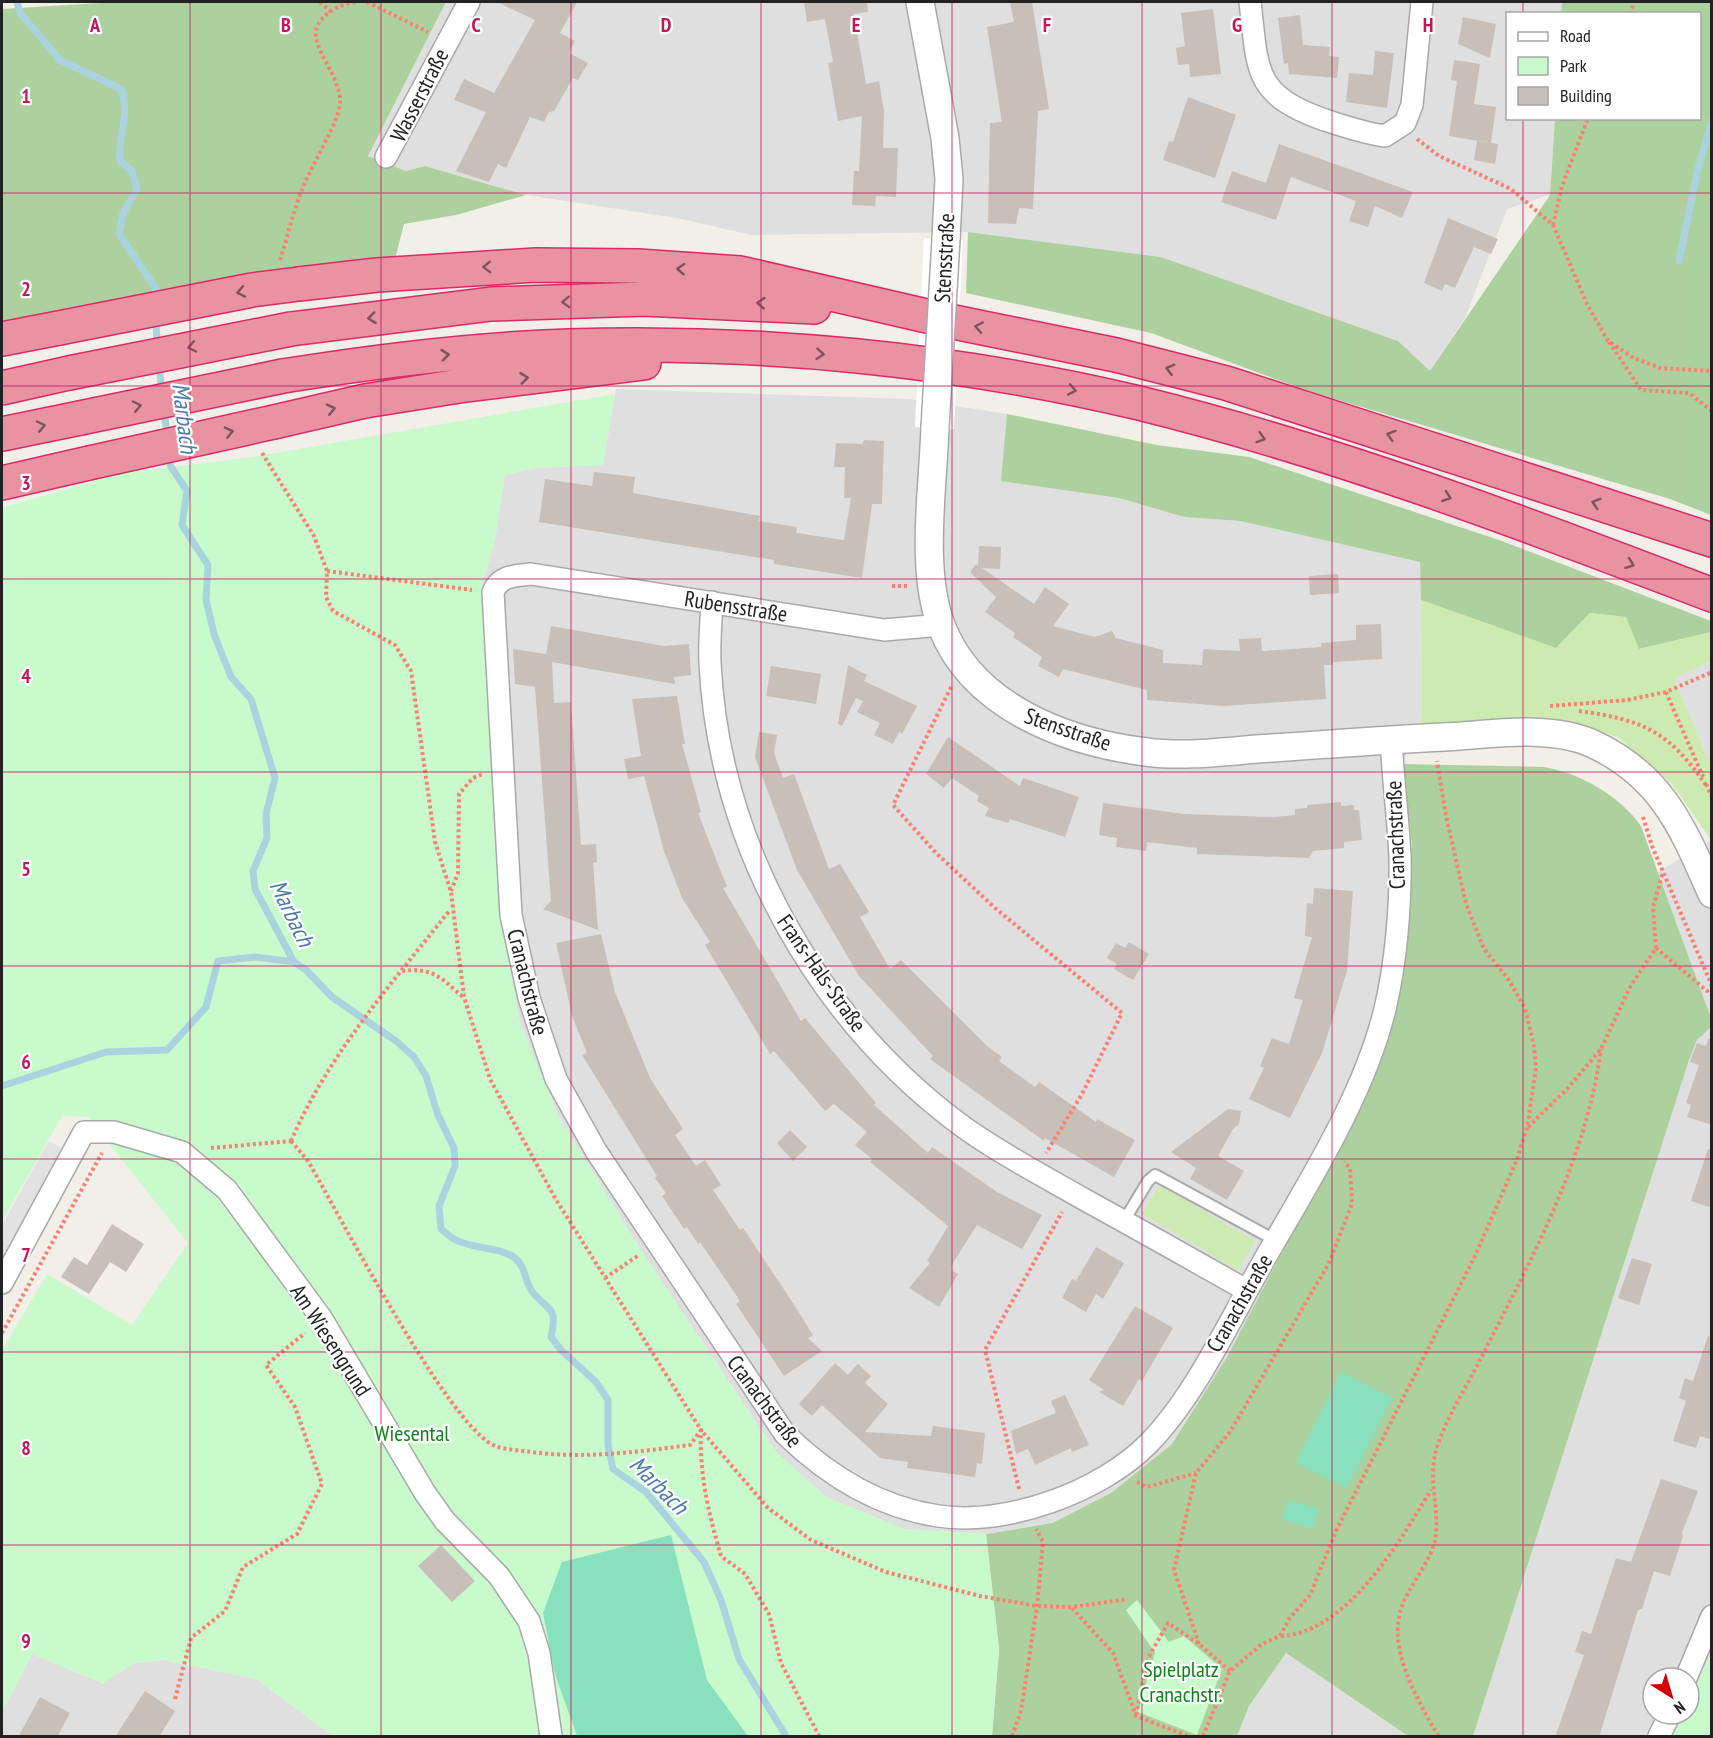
<svg xmlns="http://www.w3.org/2000/svg" width="1713" height="1738" viewBox="0 0 1713 1738" font-family="'PT Sans Narrow',sans-serif">
<rect width="100%" height="100%" fill="#f2efe9"/>
<path fill="#e0dfdf" fill-rule="evenodd" d="M446 2H1562L1561 13 1508 14V118L1555 119 1550 195 1507 209 1466 316 1430 372 1398 341 1161 257 968 232 752 235 677 218 526 195 426 166 406 171 368 156Z
M616 389 909 399 1007 414 1002 481 1119 498 1184 517 1240 521 1421 562 1422 725 1402 764 1412 845 1404 943 1395 1016 1328 1165 1227 1357 1172 1444 1111 1493 1051 1523 986 1534 904 1529 826 1497 777 1453 642 1252 559 1117 520 1023 502 923 482 585 495 540 505 475 535 468 603 465Z
M1711 661V765L1674 678Z
M1711 840V1018L1658 872Z
M1711 1027V1736H1473L1689 1060 1697 1040ZM1653 1678H1689V1714H1653Z
M1286 1653 1408 1736H1237L1249 1706Z
M32 1654 102 1683 134 1663 164 1660 256 1679 333 1736H2V1712Z"/>
<path fill="#cdebb0" d="M1421 600 1556 648 1590 613 1626 617 1640 649 1711 632V661L1674 678 1711 765V840L1671 783 1619 738 1571 721 1522 718 1422 725Z
M1159 1185 1255 1241 1238 1270 1142 1214Z"/>
<path fill="#add19e" d="M117 2H446L368 156 406 171 425 166 526 195 456 215 404 224 395 259 2 325V9Z
M1562 2H1711V515L1670 499 1305 390 1151 333 966 293 968 232 1161 257 1398 341 1430 371 1550 195 1555 119 1700 118V14L1561 13Z
M1007 414 1157 445 1249 457 1502 541 1711 621V632L1639 649 1626 617 1590 613 1556 648 1421 600 1420 562 1240 521 1184 517 1119 498 1001 481Z
M1402 764 1544 767C1580 773 1620 796 1641 826L1711 1018V1027L1697 1040 1689 1060 1473 1736H1408L1286 1653 1249 1706 1237 1736H992L999 1649 986 1534 1052 1523 1111 1493 1172 1444 1227 1357 1328 1165 1395 1016 1404 943 1412 845Z"/>
<path fill="#c8facc" d="M615 394 603 465 535 468 505 475 495 540 482 585 502 923 520 1023 559 1117 642 1252 777 1453 826 1497 904 1529 986 1534 999 1649 992 1736H333L256 1679 164 1660 134 1663 103 1683 32 1654 2 1712V1350L47 1274 132 1325 188 1243 88 1117 62 1116 2 1221V508L123 473 252 457Z
M1137 1600 1169 1642 1184 1636 1222 1669 1197 1735 1138 1712 1155 1653 1126 1610Z
M1711 1654V1736H1672L1683 1714H1689V1701Z"/>
<path fill="#88e0be" d="M1341 1372 1392 1398 1347 1488 1296 1463Z
M1288 1500 1319 1509 1313 1529 1282 1519Z
M671 1535 707 1680 748 1736H577L555 1674 543 1613 562 1562Z"/>
<path fill="#e2e2e2" d="M49 1141 74 1155 2 1283V1225Z"/>
<path fill="#fff" d="M924 238 963 240 954 429 915 427Z"/>
<g fill="none" stroke-linecap="round" stroke-linejoin="round">
<path stroke="#aad3df" stroke-width="7" d="M17 2 20 13 60 60 121 89C131 116 117 136 120 161L132 171 137 189 123 213 119 234 156 289V299
M1679 261 1697 173 1712 120
M156 319 157 347
M159 364 162 392
M164 409 167 436
M169 453 170 465 187 491 182 525 208 565 206 600 214 634 231 677 251 699 275 778 266 814 267 838 253 871 255 889 294 962 306 970 332 997 396 1041 414 1057 426 1076 438 1115 454 1148 455 1166 439 1206 441 1229C446 1233 451 1238 456 1240 473 1249 500 1247 515 1258 527 1268 524 1283 534 1294 552 1313 557 1308 551 1337L561 1350 596 1382 608 1400V1445L613 1469 646 1492 704 1562 721 1600 739 1659 786 1736
M2 1086 106 1052 167 1050 206 1007 218 961 255 957 294 962"/>
</g>
<path fill="#c7bfb8" d="M497 2H577L560 33 575 41 569 53 588 63 578 80 573 78 554 111 549 112 544 122 530 117 506 168 498 164 489 182 456 171 486 112 454 100 464 79 494 93 535 20Z
M804 2H867L868 12 854 14 866 84 879 81 884 111 883 148H898L896 197 876 196 875 206 852 205 854 171H859L862 116 838 121 828 63 833 62 825 19 807 22Z
M1010 2H1032L1049 109 1038 111 1033 209 1019 208 1016 224 988 223 990 123 1002 122 987 27 1014 22Z
M1213 9 1221 74 1190 77 1189 64 1178 65 1176 48 1185 46 1181 13Z
M1300 15 1303 45 1330 47 1329 56 1339 57 1337 78 1289 74 1288 63 1284 64 1278 18Z
M1463 17 1496 24 1490 58 1458 44Z
M1375 51 1394 53 1387 108 1346 102 1349 73 1373 75Z
M1454 60 1480 64 1474 104 1496 107 1491 143 1449 136 1457 81 1451 80Z
M1188 97 1236 115 1215 178 1163 160 1169 141 1173 142Z
M1477 141 1498 144 1495 164 1474 160Z
M1279 144 1413 192 1402 218 1375 206 1368 227 1349 221 1356 201 1291 177 1276 220 1221 202 1232 171 1266 183Z
M1448 218 1498 239 1491 254 1474 247 1455 288 1445 284 1442 291 1424 283Z
M864 440 884 441 882 504H872L862 578 774 564V560L539 522 545 479 592 486 594 472 635 477 633 493 760 516 759 521 797 527 796 533 844 540 851 498H844L845 467H834L836 443 863 444Z
M979 546 1001 547 1000 569 982 568 1034 604 1045 587 1069 604 1053 626 1095 637 1112 631 1116 638 1163 650V663L1202 665 1203 649 1240 651 1239 639 1261 638 1262 651 1321 647V643L1356 640V625L1381 624 1382 659 1333 662V665H1324L1326 699 1252 704 1224 706 1147 700V690L1063 669 1059 677 1038 666 1042 657 1013 637 1015 633 985 612 996 597 970 572 976 564 978 566Z
M1338 574 1339 593 1310 595 1309 576Z
M551 626 664 646 689 644 691 675 674 677 675 684 552 662 554 703 571 702 581 845 596 844 597 862 593 863 598 930 543 909 551 901 535 687 515 684 513 649 546 654Z
M848 665 867 675 864 681 917 706 902 734 899 732 893 744 874 735 880 723 857 712 863 701 856 698 842 726 838 724Z
M771 666 821 674 816 704 766 696Z
M677 696 685 744H682L701 812 698 813 727 887 723 888 801 1021 805 1018 876 1103 874 1105 928 1153 932 1147 997 1192 1042 1215 1022 1249 977 1225 953 1263 951 1270 958 1274 939 1307 909 1288 930 1263 927 1261 948 1226 870 1162 872 1159 855 1145 867 1132 834 1104 825 1111 774 1051 770 1054 705 945 710 942 682 898 664 851 644 776 628 779 624 759 641 756 632 699Z
M759 732 777 735 774 753 783 778 794 774 829 869 840 864 869 912 860 917 890 969 901 960 987 1046 1002 1057 999 1061 1035 1087 1039 1082 1096 1122 1097 1119 1135 1140 1114 1177 1045 1138 1044 1141 930 1059 933 1056 859 976 797 870 755 757Z
M948 737 1020 786 1023 778 1079 797 1065 837 1010 819 1008 823 985 816 989 808 977 801 979 796 952 778 944 788 926 774Z
M1341 802V806L1354 805V810H1359L1362 840 1344 842V848L1313 851 1309 858 1197 854V848L1147 842 1146 851 1116 847 1117 838 1099 835 1103 803 1184 814 1275 817 1295 815V809L1307 808V805Z
M1314 888 1353 891 1347 971 1322 1053 1290 1118 1249 1099 1264 1068 1260 1066 1272 1038 1289 1044 1303 1000 1294 998 1312 937 1305 936 1307 903 1313 904Z
M601 934 615 992 650 1078 683 1129 675 1135 696 1166 705 1160 721 1185 713 1190 740 1230 743 1228 793 1303 813 1335 808 1338 822 1351 784 1376 736 1304 740 1301 717 1267 700 1242 698 1244 687 1227 684 1229 662 1196 666 1193 655 1178 657 1176 582 1055 587 1053 572 1016 556 943Z
M1129 942 1149 954 1133 980 1114 969 1117 964 1107 958 1116 943 1125 948Z
M1708 1039H1712V1125L1687 1117 1691 1105 1686 1103 1699 1065 1690 1062 1697 1043 1706 1046Z
M1228 1109 1241 1111 1239 1124 1233 1129 1218 1156 1244 1171 1227 1200 1190 1179 1196 1168 1171 1152Z
M790 1130 807 1147 793 1161 777 1143Z
M1708 1149H1712V1208L1691 1201Z
M112 1224 144 1244 126 1272 110 1262 89 1294 61 1277 74 1257 87 1265Z
M1096 1247 1124 1263 1103 1299 1096 1294 1086 1312 1062 1298 1072 1279 1076 1281Z
M1632 1258 1652 1264 1639 1305 1618 1298Z
M1135 1306 1173 1328 1142 1381 1139 1379 1123 1406 1099 1392 1104 1390 1089 1380Z
M1708 1336 1712 1337V1440L1700 1436 1696 1448 1673 1441 1686 1401 1679 1398 1685 1378 1693 1381Z
M835 1363 848 1375 858 1364 871 1376 865 1383 888 1404 865 1432 931 1436 933 1426 985 1433 982 1464 977 1463 975 1477 907 1468 908 1462 880 1458 822 1405 812 1416 799 1404Z
M1065 1395 1089 1445 1072 1452 1071 1448 1035 1465 1028 1449 1016 1454 1011 1431 1056 1413 1051 1401Z
M1661 1479 1698 1491 1682 1533 1683 1536 1670 1576 1654 1571 1642 1609 1638 1610 1599 1737H1555L1584 1655 1575 1652 1582 1631 1591 1634 1616 1558 1631 1562Z
M441 1545 475 1581 452 1602 418 1566Z
M145 1691 175 1711 159 1737H115Z
M40 1697 70 1713 57 1737H18Z"/>
<g fill="none" stroke-linecap="round" stroke-linejoin="round">
<defs>
<path id="service" d="M1124 1221 1148 1181 1155 1175 1275 1240"/>
<path id="minor" d="M1250 2C1258 68 1252 94 1322 119 1343 126 1363 133 1385 136L1405 123 1412 105 1422 2
M386 157 469 2
M712 602C711 622 709 643 710 663 719 844 816 1018 962 1126 1001 1154 1045 1177 1087 1201 1140 1230 1193 1260 1246 1290
M941 625 884 630 531 574C515 576 500 575 493 592L511 915 529 998 556 1079 596 1151 785 1434C827 1475 879 1507 938 1516 1007 1526 1101 1492 1149 1443 1198 1393 1235 1309 1271 1248 1313 1175 1365 1092 1385 1009 1396 963 1401 904 1400 857 1398 817 1393 778 1391 739
M2 1283 84 1132H114L182 1152 227 1190 322 1319 425 1493 445 1521 499 1576 529 1621 539 1653 551 1736
M1686 1678 1712 1616
M1659 1736 1670 1714"/>
<path id="tertiary" d="M920 2 945 138 949 179 946 239
M935 428C933 488 920 569 941 625 972 707 1066 742 1146 752 1182 757 1221 752 1257 749 1319 745 1381 740 1444 737 1489 735 1548 724 1591 743 1662 775 1683 828 1712 894"/>
<path id="motorway" d="M299 284 377 275 536 265 638 266 740 273 944 320 1116 355 1226 383 1712 540
M291 329 491 304 644 299 814 307
M2 339 59 328
M283 376C377 361 473 349 568 346 758 340 954 359 1139 403 1334 451 1524 523 1712 595
M2 388 69 373
M274 422 365 401 459 386 644 363
M2 434 80 418
M2 483 89 463"/>
</defs>
<use href="#service" stroke="#a9a9a9" stroke-width="14"/>
<use href="#minor" stroke="#a9a9a9" stroke-width="24"/>
<use href="#tertiary" stroke="#a9a9a9" stroke-width="30"/>
<use href="#motorway" stroke="#dc2a67" stroke-width="36"/>
<path stroke="#fa8072" stroke-width="4" stroke-dasharray="3 3" stroke-linecap="butt" d="M320 2 331 12
M367 2 428 32
M1630 14 1634 2
M1417 139 1439 156 1511 189 1553 225 1587 304 1608 341 1634 358 1660 368 1712 371
M1553 225 1562 186 1588 118
M280 260C288 235 294 208 304 185 312 165 338 123 340 104 342 76 309 47 317 27 323 12 343 3 357 2
M1609 342 1641 390 1689 393 1712 411
M262 453 314 536 327 571 326 597 333 611 395 645 411 671 435 842 451 892 464 997 490 1079 555 1198 701 1430C699 1474 709 1515 721 1556L745 1574 769 1614 781 1663 819 1736
M327 571 472 590
M892 586H909
M951 687 893 805 937 854 995 908 1122 1013 1081 1096 1046 1153
M1666 692 1703 777
M1550 706 1627 700 1666 692 1712 672
M1579 711C1644 720 1668 731 1706 785
M1706 784 1712 797
M1643 817 1652 846 1712 986
M451 891 458 873 459 794 473 778 483 774
M1656 948 1653 907 1663 872
M402 971C433 967 441 978 463 997
M1528 1127 1567 1089 1601 1049 1630 987 1656 948 1707 991 1712 989
M291 1141 308 1161C339 1214 449 1427 495 1446 506 1450 519 1450 531 1452 585 1459 637 1452 690 1445L701 1430 768 1508 811 1540 886 1572 980 1596 1037 1606 1072 1607 1128 1599
M291 1141C328 1055 392 983 450 910
M211 1148 291 1141
M605 1278 639 1255
M2 1333 102 1153
M1137 1482 1147 1487 1196 1473
M1019 1489 985 1350 1062 1212
M1072 1608 1113 1653 1136 1716 1188 1736
M1281 1636C1348 1632 1399 1542 1431 1490
M1199 1644 1174 1570 1196 1473 1230 1432 1329 1263 1352 1204 1350 1168 1344 1162
M175 1699 191 1638 225 1611 243 1567 297 1534 322 1484 295 1407 266 1365 305 1333
M1136 1715 1148 1658 1168 1623 1199 1644 1230 1671
M1012 1736 1021 1711 1037 1606 1043 1542 1036 1529
M1203 1736 1230 1671 1262 1644 1280 1636 1289 1619 1310 1595 1336 1531 1476 1254 1515 1164 1527 1128 1536 1067 1534 1046 1525 1008 1508 979 1484 949 1466 904 1446 816 1437 761
M1438 1736C1417 1698 1384 1646 1404 1601 1412 1583 1432 1558 1435 1540 1441 1509 1425 1477 1439 1441 1450 1412 1468 1384 1482 1356 1532 1258 1586 1160 1601 1049"/>
<use href="#service" stroke="#fff" stroke-width="10"/>
<use href="#minor" stroke="#fff" stroke-width="21"/>
<use href="#tertiary" stroke="#fff" stroke-width="27"/>
<use href="#motorway" stroke="#e892a2" stroke-width="33"/>
<defs>
<path id="tertiary-bridge" d="M935 428 946 239"/>
<path id="motorway-bridge" d="M59 328 252 290 299 284
M69 373 291 329
M80 418 283 376
M89 463 274 422"/>
</defs>
<use href="#tertiary-bridge" stroke="#a9a9a9" stroke-width="30" stroke-linecap="butt"/>
<use href="#motorway-bridge" stroke="#dc2a67" stroke-width="36" stroke-linecap="butt"/>
<use href="#tertiary-bridge" stroke="#fff" stroke-width="27"/>
<use href="#motorway-bridge" stroke="#e892a2" stroke-width="33"/>
</g>
<defs><path id="oneway-chevron" d="M-2-3.5L2.5 0L-2 3.5" fill="none" stroke-width="1.6" stroke-linecap="round" stroke-linejoin="round" transform="scale(1.5)"/></defs>
<g stroke="#7b545c">
<use href="#oneway-chevron" transform="translate(487 267) rotate(178)"/>
<use href="#oneway-chevron" transform="translate(681 269) rotate(-176)"/>
<use href="#oneway-chevron" transform="translate(241 292) rotate(169)"/>
<use href="#oneway-chevron" transform="translate(566 302) rotate(178)"/>
<use href="#oneway-chevron" transform="translate(761 303) rotate(-176)"/>
<use href="#oneway-chevron" transform="translate(372 318) rotate(173)"/>
<use href="#oneway-chevron" transform="translate(979 327) rotate(-169)"/>
<use href="#oneway-chevron" transform="translate(192 347) rotate(168)"/>
<use href="#oneway-chevron" transform="translate(820 354) rotate(5)"/>
<use href="#oneway-chevron" transform="translate(445 355) rotate(-6)"/>
<use href="#oneway-chevron" transform="translate(1170 369) rotate(-166)"/>
<use href="#oneway-chevron" transform="translate(524 378) rotate(-7)"/>
<use href="#oneway-chevron" transform="translate(1072 390) rotate(11)"/>
<use href="#oneway-chevron" transform="translate(137 406) rotate(-12)"/>
<use href="#oneway-chevron" transform="translate(331 409) rotate(-13)"/>
<use href="#oneway-chevron" transform="translate(41 426) rotate(-12)"/>
<use href="#oneway-chevron" transform="translate(229 432) rotate(-13)"/>
<use href="#oneway-chevron" transform="translate(1391 435) rotate(-162)"/>
<use href="#oneway-chevron" transform="translate(1261 438) rotate(17)"/>
<use href="#oneway-chevron" transform="translate(1447 497) rotate(19)"/>
<use href="#oneway-chevron" transform="translate(1596 503) rotate(-162)"/>
<use href="#oneway-chevron" transform="translate(1630 564) rotate(21)"/>
</g>
<path fill="none" stroke="#c2185b" stroke-width="1.5" stroke-opacity="0.55" d="M190 2V1736M381 2V1736M571 2V1736M761 2V1736M952 2V1736M1142 2V1736M1332 2V1736M1523 2V14M1523 118V1736M2 193H1712M2 386H1712M2 579H1712M2 772H1712M2 966H1712M2 1159H1712M2 1352H1712M2 1545H1712"/>
<g text-anchor="middle" dominant-baseline="central" stroke-width="4.5" stroke-linejoin="round" paint-order="stroke">
<g font-size="22" fill="#222" stroke="#fff">
<text transform="translate(419 95) rotate(-63)">Wasserstraße</text>
<text transform="translate(944 258) rotate(-87)">Stensstraße</text>
<text transform="translate(736 606) rotate(9)">Rubensstraße</text>
<text transform="translate(1068 729) rotate(19)">Stensstraße</text>
<text transform="translate(1395 835) rotate(-92)">Cranachstraße</text>
<text transform="translate(822 973) rotate(55)">Frans-Hals-Straße</text>
<text transform="translate(528 982) rotate(76)">Cranachstraße</text>
<text transform="translate(1239 1303) rotate(-60)">Cranachstraße</text>
<text transform="translate(331 1340) rotate(57)">Am Wiesengrund</text>
<text transform="translate(765 1401) rotate(53)">Cranachstraße</text>
</g>
<g font-size="22" fill="#0c8416" stroke="#fff">
<text x="412" y="1433">Wiesental</text>
<text x="1181" y="1669">Spielplatz<tspan x="1181" dy="25">Cranachstr.</tspan></text>
</g>
<g font-size="24" font-style="italic" fill="#4a7aab" stroke="#fff">
<text transform="translate(185 418) rotate(83)">Marbach</text>
<text transform="translate(292 913) rotate(64)">Marbach</text>
<text transform="translate(659 1485) rotate(45)">Marbach</text>
</g>
</g>
<g font-size="20" text-anchor="middle" font-weight="bold" fill="#c2185b" stroke="#fff" stroke-width="4.5" stroke-linejoin="round" paint-order="stroke">
<text x="95" y="32">A</text>
<text x="286" y="32">B</text>
<text x="476" y="32">C</text>
<text x="666" y="32">D</text>
<text x="856" y="32">E</text>
<text x="1047" y="32">F</text>
<text x="1237" y="32">G</text>
<text x="1428" y="32">H</text>
<text x="26" y="103">1</text>
<text x="26" y="296">2</text>
<text x="26" y="490">3</text>
<text x="26" y="683">4</text>
<text x="26" y="876">5</text>
<text x="26" y="1069">6</text>
<text x="26" y="1262">7</text>
<text x="26" y="1455">8</text>
<text x="26" y="1648">9</text>
</g>
<rect width="1713" height="1738" fill="none" stroke="#222222" stroke-width="6"/>
<rect x="1506" y="12" width="195" height="108" fill="#ffffff" stroke="#a7a7a7" stroke-width="1.5"/>
<rect x="1518" y="32" width="30" height="9" fill="#ffffff" stroke="#a7a7a7" stroke-width="1.5"/>
<text x="1560" y="42" font-size="18" fill="#222222">Road</text>
<rect x="1518" y="57" width="30" height="18" fill="#c8facc" stroke="#a7a7a7" stroke-width="1.5"/>
<text x="1560" y="72" font-size="18" fill="#222222">Park</text>
<rect x="1518" y="87" width="30" height="18" fill="#c7bfb8" stroke="#a7a7a7" stroke-width="1.5"/>
<text x="1560" y="102" font-size="18" fill="#222222">Building</text>
<g transform="translate(1671 1696) rotate(143)"><circle r="28" fill="#ffffff" stroke="#a7a7a7" stroke-width="1.5"/>
<path d="M0-4.5L10 22L0 15L-10 22Z" fill="#d40000"/>
<text y="-9" font-size="16" font-weight="bold" text-anchor="middle" fill="#222222">N</text>
</g>
</svg>
